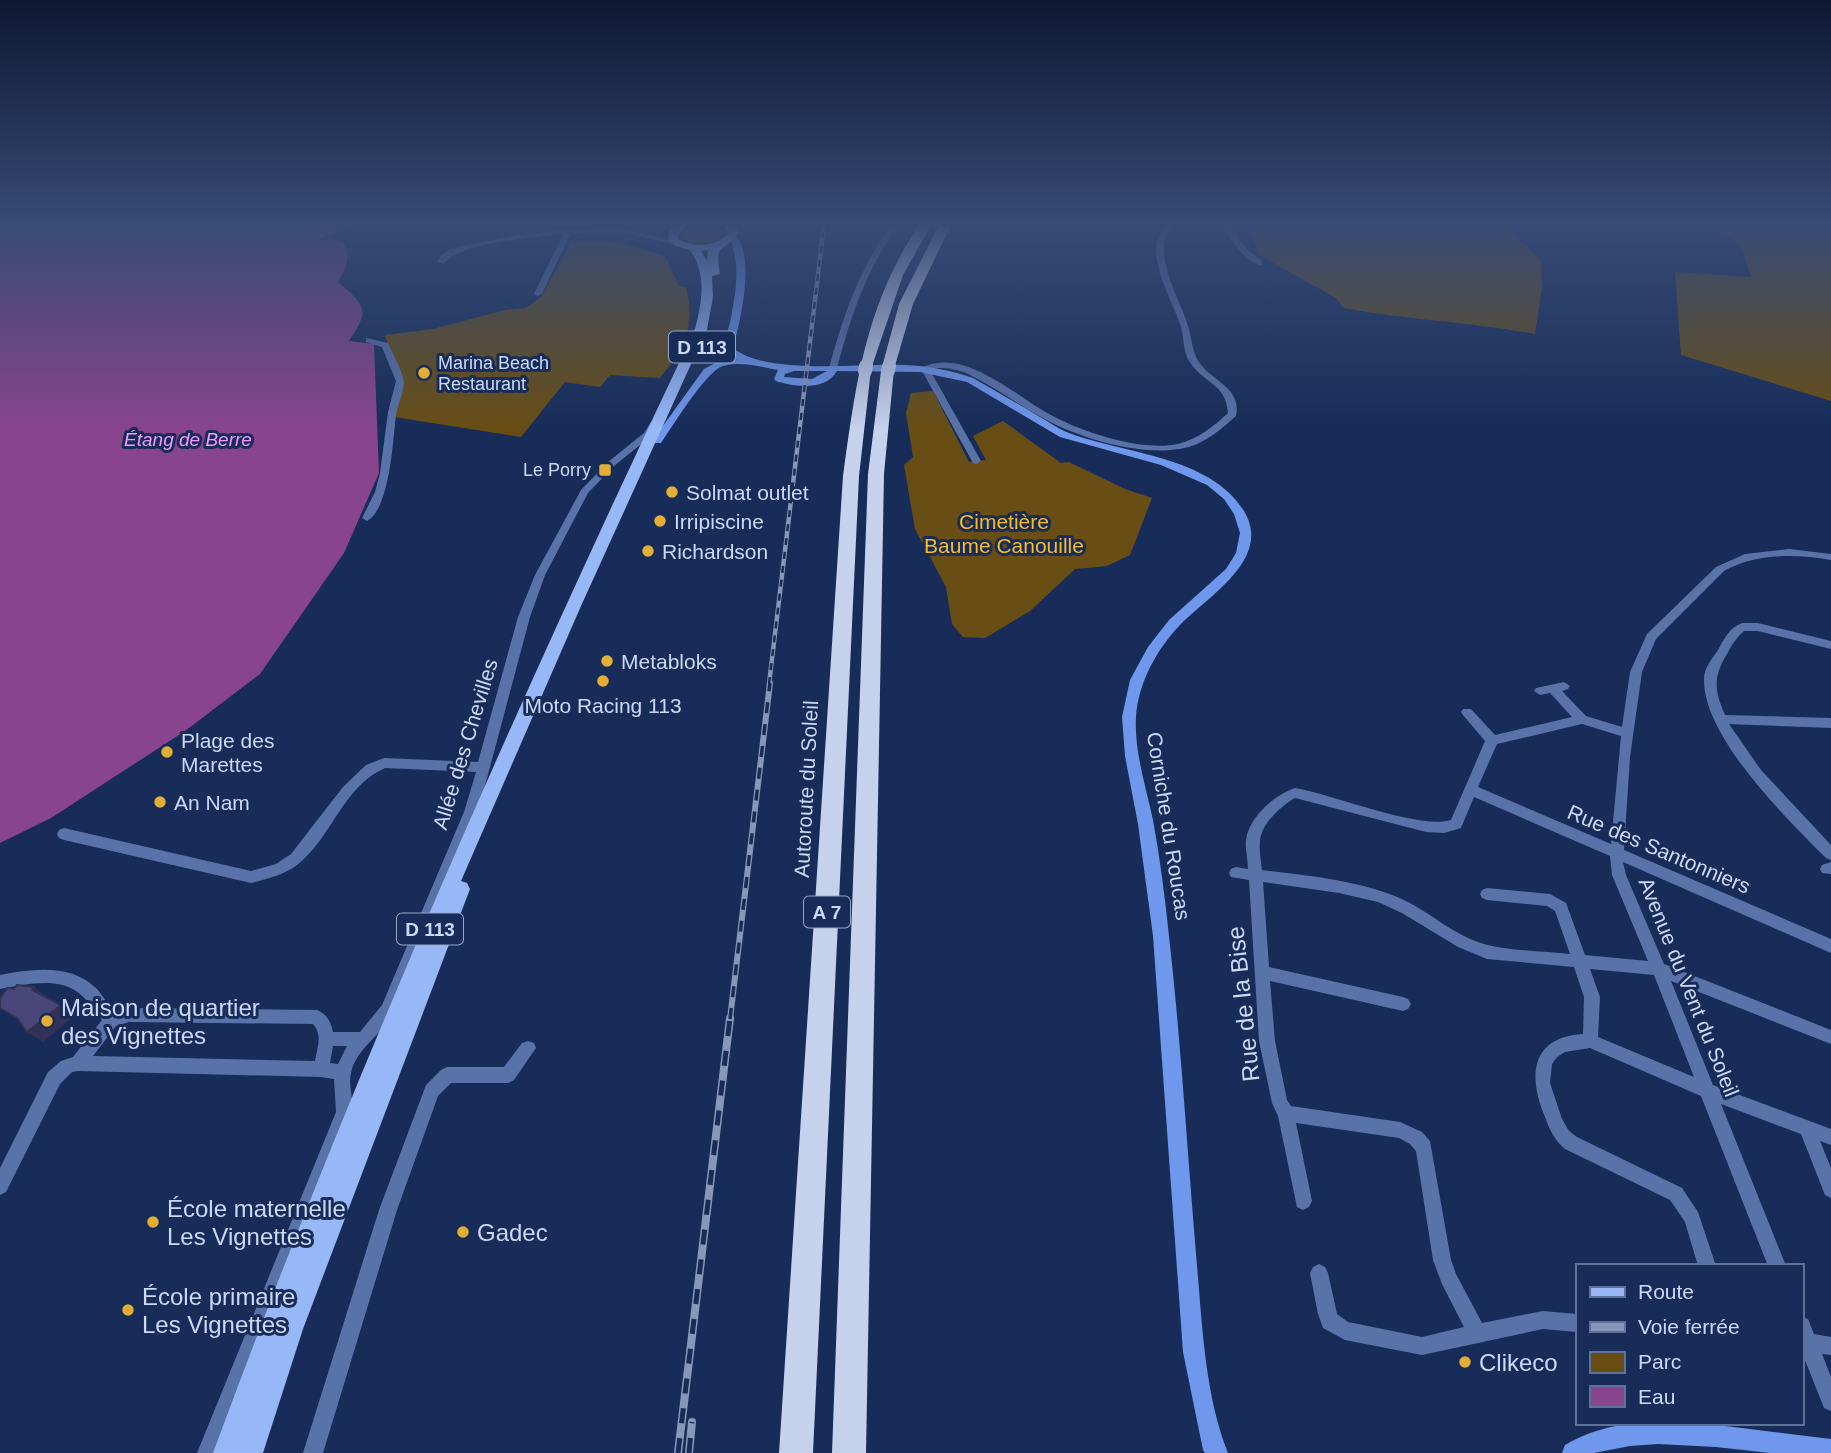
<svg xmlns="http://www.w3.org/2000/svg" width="1831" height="1453" viewBox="0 0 1831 1453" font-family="Arial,sans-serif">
<rect width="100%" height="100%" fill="#182c59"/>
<path fill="#684e14" d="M700 225 715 226 724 233C716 245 693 247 682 236L686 230Z
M1247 225 1505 227 1541 260 1542 287 1535 334C1471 322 1407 320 1344 308L1336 298 1259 255Z
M1707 225H1831V401L1681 355 1675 272 1751 277 1740 243Z
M572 241 622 243 665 256 679 286 686 287C696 327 684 348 660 378L610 375 600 387 565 382 521 437 394 417 403 389 385 335 433 329 505 310 526 308 541 297Z
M933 391 969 462 986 460 973 436 1003 421 1061 463 1069 462 1125 489 1152 498 1130 555 1107 566 1075 569 1030 611 985 638 963 637 952 624 946 587 915 529 904 465 913 457 906 413 911 393Z"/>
<path fill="#88448e" d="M0 225H352L318 240 334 239 344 243C352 257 345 269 338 282 366 306 370 310 349 341L374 344 379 473 344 553 260 674 185 731 51 818 0 843Z"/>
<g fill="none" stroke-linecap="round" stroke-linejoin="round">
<path fill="#5972a7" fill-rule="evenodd" d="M891 225H898C865 273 852 313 837 368L830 370 829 368C844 314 858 271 891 225Z
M1166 225H1173C1169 231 1164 237 1164 244 1162 272 1180 300 1188 326 1192 338 1192 352 1199 362 1212 382 1242 387 1236 416 1224 427 1212 437 1197 444 1155 462 1079 439 1041 417 1016 403 993 386 966 373 954 369 943 366 930 370L981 461 976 464 973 463 921 369 922 367C927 366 932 363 938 363 975 358 1018 397 1049 414 1081 432 1142 452 1178 444 1198 439 1214 426 1228 413 1226 382 1201 383 1188 359 1183 349 1184 338 1181 327 1174 304 1149 262 1158 239 1159 234 1163 229 1166 225Z
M1222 225H1229L1247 249 1262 261V265C1244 264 1231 238 1222 225Z
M622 228 681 243 677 245 622 232 571 233 542 294 538 296 534 294 563 234C538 237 456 243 444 264L437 262 441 255 452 248 512 236 568 229Z
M366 338 388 343C392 352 404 374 404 383 403 394 398 404 396 415 393 439 390 509 367 521L362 518 375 492 380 473 388 412 396 381 382 347 366 342Z
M654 421 659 424 650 437 614 466 588 493 545 575 530 617 478 812 393 1015C381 1035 356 1049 351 1073 348 1086 354 1099 352 1112L217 1453H197L336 1112 334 1079 321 1077 78 1071 72 1072 60 1084 6 1192 0 1195V1168L48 1072 61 1061 73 1057 102 1020C94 1010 87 998 76 991 55 977 23 985 0 989V975C33 969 71 963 97 989 103 996 108 1005 114 1012L129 1008 317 1010C327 1014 331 1022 333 1032H360L382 1005 464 812 476 772 385 768C342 787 332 838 297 865 284 875 267 879 251 883L64 840 59 838 57 834 59 830 64 828 251 871 276 864 291 854 343 787 366 765 384 758 478 762 518 617 535 575 581 490 608 462 644 433 651 422ZM129 1022 313 1024C323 1035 317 1048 315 1061L93 1056 116 1026ZM333 1046H347L338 1064 330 1063Z
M1789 549 1831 554V560C1794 554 1757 553 1724 571L1656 639 1642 672 1630 757 1624 850 1831 939V953L1623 862 1626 875 1664 964 1831 1030V1044L1671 981 1713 1085 1831 1129V1145L1820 1141 1831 1168V1198L1825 1195 1801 1134 1721 1104 1786 1266H1768L1701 1096 1590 1048 1565 1052 1557 1057 1552 1064 1550 1083 1562 1119 1569 1131 1577 1137 1682 1188 1698 1212 1716 1266H1698L1685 1222 1670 1200 1565 1149C1554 1140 1550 1130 1545 1117 1528 1077 1530 1037 1583 1034L1584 997 1574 967 1487 959 1458 947 1402 913 1378 902 1339 893 1263 882 1269 967 1403 997 1408 999 1411 1004 1408 1009 1403 1011 1270 981 1275 1041 1287 1100 1291 1106 1400 1122 1422 1132 1430 1141 1451 1260 1456 1274 1482 1323 1543 1311 1577 1314V1332L1543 1329 1422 1355 1345 1340 1323 1328 1318 1314 1310 1273 1313 1267 1319 1264 1325 1267 1328 1273 1337 1314 1348 1322 1422 1337 1464 1327 1442 1284 1433 1260 1416 1151 1410 1144 1399 1138 1296 1123 1312 1201 1309 1207 1303 1210 1297 1207 1278 1116 1272 1103 1259 1041 1249 880 1231 877 1229 873 1231 869 1236 867 1248 869C1248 860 1245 849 1246 840 1249 817 1274 795 1295 788 1332 794 1419 830 1451 820L1485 741 1463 715 1461 712 1463 709H1471L1495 735 1572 717 1550 693 1540 695 1534 691 1536 688 1564 682 1570 686 1568 689 1562 691 1586 716 1622 727 1630 672 1647 634 1716 567 1745 554ZM1582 724 1621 736 1611 844 1478 787 1497 744ZM1474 797 1610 856 1612 875 1648 961 1585 955 1566 903 1550 894 1487 888 1482 890 1480 894 1482 898 1487 900 1547 906 1555 911 1570 954C1544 951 1508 951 1484 944 1455 936 1431 913 1404 900 1360 880 1309 876 1262 870 1261 861 1259 851 1260 841 1261 824 1281 806 1295 798L1426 832 1444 833 1461 828ZM1590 969 1654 975 1694 1077 1598 1037 1600 997Z
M1742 623H1758L1831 641V649L1758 631H1744C1736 638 1732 645 1727 654 1713 677 1714 690 1725 715L1831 718V728L1729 724 1761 770 1831 845V860L1826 858C1787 819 1703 737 1704 679 1704 668 1712 659 1718 650 1724 639 1729 628 1742 623Z
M1831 862V874L1822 873 1820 869 1822 865Z
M528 1041 534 1043 536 1048 514 1080 508 1083H451L438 1096 397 1210 323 1453H303L379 1210 426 1085 441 1070 447 1067H504L522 1043Z
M1801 1317 1808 1319 1814 1334 1831 1337V1355L1822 1354 1831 1377V1411L1824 1408 1801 1350Z"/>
<path fill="#6f97eb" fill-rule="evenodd" d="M733 234C757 250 740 324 733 348 768 376 859 363 904 365 928 366 951 370 973 378 994 390 1015 402 1035 414 1046 420 1058 429 1069 433 1125 454 1210 456 1244 511 1273 559 1208 596 1180 625 1157 649 1138 683 1136 717 1134 751 1146 787 1153 820 1160 858 1165 898 1169 936 1181 1042 1187 1148 1196 1254 1202 1319 1204 1393 1228 1453H1205L1203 1450 1183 1352 1153 936 1138 824 1125 756 1122 717 1130 680 1148 647 1169 620 1226 569 1236 553 1240 533 1234 514 1224 499 1207 485 1161 465 1060 437 967 382 920 372 837 371C826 391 794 387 776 381L774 379 778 370C761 367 741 361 723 366 706 371 673 426 661 443H653L652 441 704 369 719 361 738 360 727 359C721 347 727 335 730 322 736 294 741 263 729 236ZM794 371H827L812 379 784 377 785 374Z
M1701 1423 1831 1439V1453H1770L1716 1447 1658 1444 1630 1446 1594 1453H1562L1565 1445C1611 1418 1650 1423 1701 1423Z"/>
<path fill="#97b7f7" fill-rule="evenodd" d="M676 225H688L679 233 678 239C695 248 716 247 729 233L724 225H734L739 233C723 254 714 242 720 274L712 276 713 297 707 329 581 606 461 881 467 883 470 889 303 1329 263 1453H213C354 1070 520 698 695 329 702 302 707 274 690 250L676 246 668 240 669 232ZM708 250 707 261 701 251Z"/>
<path fill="#c5d2ec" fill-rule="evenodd" d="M919 225H931L903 275 871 369 859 476 813 1453H779L843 476C856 383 865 306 919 225Z
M939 225H951L913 304 894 369 884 474 866 1453H832L868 474 881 371 899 304Z"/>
<defs>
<path id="rail-far2" d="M769 684 824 225"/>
<path id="rail-far1" d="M730 1019 770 683"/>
<path id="rail" d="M678 1453 730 1018
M689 1453 692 1422"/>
</defs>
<use href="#rail-far2" stroke="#8697b9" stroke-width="4.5"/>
<use href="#rail-far1" stroke="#8697b9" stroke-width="6"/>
<use href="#rail" stroke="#8697b9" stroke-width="8"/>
<use href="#rail-far2" stroke="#182c59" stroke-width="2.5" stroke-dasharray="7" stroke-linecap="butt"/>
<use href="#rail-far1" stroke="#182c59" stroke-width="3.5" stroke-dasharray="11" stroke-linecap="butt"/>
<use href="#rail" stroke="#182c59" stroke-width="5" stroke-dasharray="15" stroke-linecap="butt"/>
<path stroke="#c5d2ec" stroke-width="14" d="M865 371 866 366
M888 371 889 366"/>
</g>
<path fill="#333155" d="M34 987 49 998 47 1001 32 990Z
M61 1005 75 1015 43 1042 27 1032Z"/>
<path fill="#49467a" stroke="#333155" stroke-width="2" d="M17 985 34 987 32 990 61 1005 27 1032 17 1018 0 1008V999L7 988 14 989Z"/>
<linearGradient id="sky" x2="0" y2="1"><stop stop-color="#0d1831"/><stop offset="0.52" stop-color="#374b76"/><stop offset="1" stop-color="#374b76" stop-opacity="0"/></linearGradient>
<rect width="1831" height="429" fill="url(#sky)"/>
<g fill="#e3ae34" stroke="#182c59" stroke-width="2.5">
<circle cx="424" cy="373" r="7"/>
<rect x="598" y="463" width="14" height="14" rx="3.5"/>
<circle cx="672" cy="492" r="7"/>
<circle cx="660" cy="521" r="7"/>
<circle cx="648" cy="551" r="7"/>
<circle cx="607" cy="661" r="7"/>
<circle cx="603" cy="681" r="7"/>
<circle cx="167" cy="752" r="7"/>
<circle cx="160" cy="802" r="7"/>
<circle cx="47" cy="1021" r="7"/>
<circle cx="153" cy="1222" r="7"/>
<circle cx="463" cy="1232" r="7"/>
<circle cx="128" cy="1310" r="7"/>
<circle cx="1465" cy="1362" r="7"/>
</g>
<g text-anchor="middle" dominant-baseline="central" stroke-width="6" stroke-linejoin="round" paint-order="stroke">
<g font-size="18" fill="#cad9f5" stroke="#182c59" text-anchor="start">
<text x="438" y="363">Marina Beach<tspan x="438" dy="21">Restaurant</tspan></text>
<text x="591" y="470" text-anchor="end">Le Porry</text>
</g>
<g fill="#182c59" stroke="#95a5c6" stroke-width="2">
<rect x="669" y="331.5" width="66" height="31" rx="5"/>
<rect x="804" y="896.5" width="46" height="31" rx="5"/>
<rect x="397" y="913.5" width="66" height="31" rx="5"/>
</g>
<g font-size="19" font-weight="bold" fill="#cad9f5">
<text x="702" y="347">D 113</text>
<text x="827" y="912">A 7</text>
<text x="430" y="929">D 113</text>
</g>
<g font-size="19" font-style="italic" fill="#f399fb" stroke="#182c59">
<text x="188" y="439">Étang de Berre</text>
</g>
<g font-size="21" fill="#cad9f5" stroke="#182c59" text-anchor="start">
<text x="686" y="492">Solmat outlet</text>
<text x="674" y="521">Irripiscine</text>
<text x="662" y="551">Richardson</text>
<text x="621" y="661">Metabloks</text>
<text x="603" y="705" text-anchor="middle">Moto Racing 113</text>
<text x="181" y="740">Plage des<tspan x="181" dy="24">Marettes</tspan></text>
<text x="174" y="802">An Nam</text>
</g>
<g font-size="21" fill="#f9bc1e" stroke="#182c59">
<text x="1004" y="521">Cimetière<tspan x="1004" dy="24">Baume Canouille</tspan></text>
</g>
<g font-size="21" fill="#cad9f5" stroke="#182c59">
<text transform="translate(465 744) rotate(-73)">Allée des Chevilles</text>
<text transform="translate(806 789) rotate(-87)">Autoroute du Soleil</text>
<text transform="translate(1169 826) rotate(81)">Corniche du Roucas</text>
<text transform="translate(1659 849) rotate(23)">Rue des Santonniers</text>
<text transform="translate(1689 987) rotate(68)">Avenue du Vent du Soleil</text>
</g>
<g font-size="24" fill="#cad9f5" stroke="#182c59">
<text transform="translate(1243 1004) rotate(-96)">Rue de la Bise</text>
</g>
<g font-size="24" fill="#cad9f5" stroke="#182c59" text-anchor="start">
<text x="61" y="1007">Maison de quartier<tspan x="61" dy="28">des Vignettes</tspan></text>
<text x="167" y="1208">École maternelle<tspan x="167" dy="28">Les Vignettes</tspan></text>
<text x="477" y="1232">Gadec</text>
<text x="142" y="1296">École primaire<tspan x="142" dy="28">Les Vignettes</tspan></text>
<text x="1479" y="1362">Clikeco</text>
</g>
</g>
<rect x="1576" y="1264" width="228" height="161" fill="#182c59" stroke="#5f7197" stroke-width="2"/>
<rect x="1590" y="1287" width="35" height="10" fill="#97b7f7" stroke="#5f7197" stroke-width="2"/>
<text x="1638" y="1299" font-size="21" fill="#cad9f5">Route</text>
<rect x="1590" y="1322" width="35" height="10" fill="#8697b9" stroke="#5f7197" stroke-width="2"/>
<text x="1638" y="1334" font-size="21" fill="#cad9f5">Voie ferrée</text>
<rect x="1590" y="1352" width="35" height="21" fill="#684e14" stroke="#5f7197" stroke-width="2"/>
<text x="1638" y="1369" font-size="21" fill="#cad9f5">Parc</text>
<rect x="1590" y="1386" width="35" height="21" fill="#88448e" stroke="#5f7197" stroke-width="2"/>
<text x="1638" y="1404" font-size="21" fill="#cad9f5">Eau</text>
</svg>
